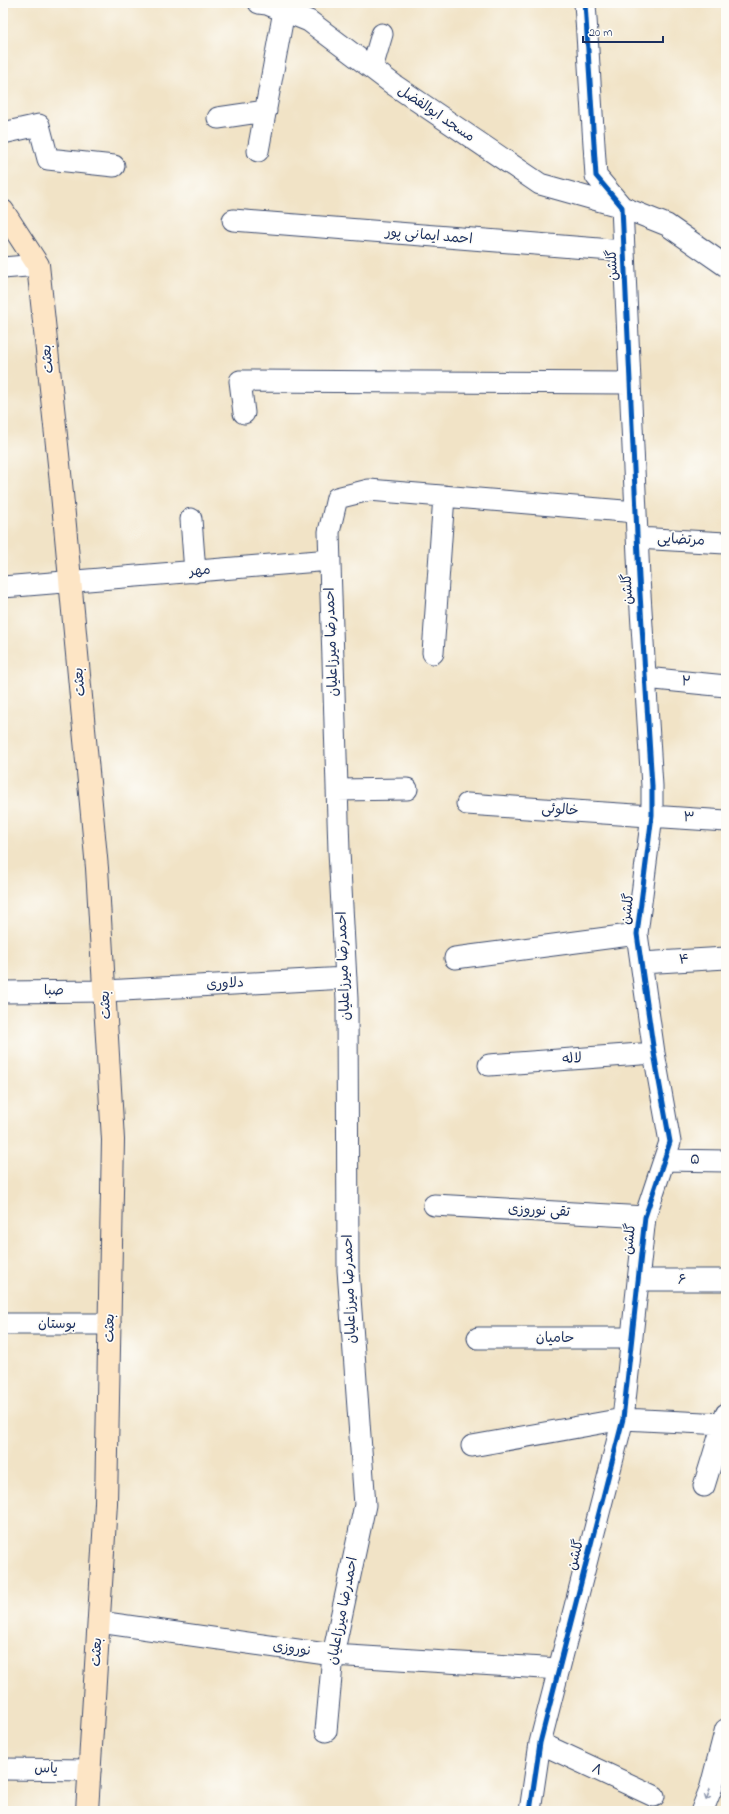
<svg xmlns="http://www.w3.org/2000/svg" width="729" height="1814" viewBox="0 0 729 1814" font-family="'Indie Flower','Playpen Sans Arabic',sans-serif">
<rect width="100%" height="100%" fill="#fdfcf7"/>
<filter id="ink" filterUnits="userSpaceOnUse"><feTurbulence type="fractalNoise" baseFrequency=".025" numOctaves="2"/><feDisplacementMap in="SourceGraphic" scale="8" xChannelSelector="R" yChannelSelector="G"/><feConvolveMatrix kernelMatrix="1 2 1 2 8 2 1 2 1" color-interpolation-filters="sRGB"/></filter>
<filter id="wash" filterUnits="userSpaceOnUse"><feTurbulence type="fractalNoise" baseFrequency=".012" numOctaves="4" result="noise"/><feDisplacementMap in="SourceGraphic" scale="16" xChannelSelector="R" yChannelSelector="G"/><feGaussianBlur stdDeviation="0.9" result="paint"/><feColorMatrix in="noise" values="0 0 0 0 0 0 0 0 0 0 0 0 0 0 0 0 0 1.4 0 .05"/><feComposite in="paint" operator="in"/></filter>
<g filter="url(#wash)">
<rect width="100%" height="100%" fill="#f1e3c6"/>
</g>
<g filter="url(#ink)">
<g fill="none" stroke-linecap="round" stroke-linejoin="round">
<defs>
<path id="minor" d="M259 3 267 4 309 21 394 85 540 184 622 207 667 225 726 266
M372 68 382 34
M218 118 266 111
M3 133 39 125 48 159 114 166
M258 151 284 11
M233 220 624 251
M3 268 38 265
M244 413 240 381 630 383
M191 519 195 572
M637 538 725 543
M3 587 330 560
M433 653 444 496
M645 678 726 686
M337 790 407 789
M467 804 726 821
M455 958 637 934
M641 963 726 958
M3 992 105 991 346 978
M489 1065 654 1053
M664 1160 726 1161
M434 1205 645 1217
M638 1280H726
M3 1324H110
M478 1338H632
M472 1446 623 1419 724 1424
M704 1486 726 1414
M99 1622 333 1655 559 1669
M326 1731 333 1655 365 1505 348 1270 347 999 339 851 329 532 337 498 369 490 636 512
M540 1743 654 1796
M3 1769 90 1770
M530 1811 540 1743 623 1419 645 1217 670 1142 654 1053 637 934 652 815V786L639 578 622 207 596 176 585 3"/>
<path id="tertiary" d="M702 1811 711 1788 726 1730"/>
<path id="secondary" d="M3 211 38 265 61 483 97 868 113 1140 106 1503 87 1811"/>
</defs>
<use href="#minor" stroke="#3b4a6e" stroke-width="23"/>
<use href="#tertiary" stroke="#3b4a6e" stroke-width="24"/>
<use href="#secondary" stroke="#3b4a6e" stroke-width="24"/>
<use href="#minor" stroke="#fff" stroke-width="21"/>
<use href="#tertiary" stroke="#fff" stroke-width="22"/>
<use href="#secondary" stroke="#fde5c5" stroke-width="22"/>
<defs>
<path id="cycleway" d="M530 1811 540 1743 623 1419 645 1217 670 1142 654 1053 637 934 652 815V786L639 578 622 207 596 176 585 3"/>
</defs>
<use href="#cycleway" stroke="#fdfcf7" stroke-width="8"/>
<use href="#cycleway" stroke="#0057b8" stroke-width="5"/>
</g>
<defs><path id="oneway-shaft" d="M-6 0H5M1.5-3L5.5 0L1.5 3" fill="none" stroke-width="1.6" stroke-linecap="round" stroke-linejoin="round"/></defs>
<use stroke="#8d97ae" href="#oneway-shaft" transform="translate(708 1795) rotate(110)"/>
</g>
<g text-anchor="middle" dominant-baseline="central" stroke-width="3.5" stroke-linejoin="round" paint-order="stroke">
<g font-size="14" fill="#1b2f5e" stroke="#fdfcf7">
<text transform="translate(436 114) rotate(34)">مسجد ابوالفضل</text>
<text transform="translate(429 236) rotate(5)">احمد ایمانی پور</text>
<text transform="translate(613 265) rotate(-93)">گلشن</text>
<text transform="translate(48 359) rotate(-96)">بعثت</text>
<text transform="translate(681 540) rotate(3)">مرتضایی</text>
<text transform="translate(200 571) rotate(-5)">مهر</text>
<text transform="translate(628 589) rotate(-93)">گلشن</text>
<text transform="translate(332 642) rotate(-92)">احمدرضا میرزاعلیان</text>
<text transform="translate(80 682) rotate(-95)">بعثت</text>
<text transform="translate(686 682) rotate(6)">۲</text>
<text transform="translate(560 810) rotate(4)">خالوئی</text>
<text transform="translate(689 818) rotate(4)">۳</text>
<text transform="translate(628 909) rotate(-83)">گلشن</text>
<text transform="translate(684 960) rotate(-3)">۴</text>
<text transform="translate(344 966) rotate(-92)">احمدرضا میرزاعلیان</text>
<text transform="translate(225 984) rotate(-3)">دلاوری</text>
<text transform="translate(54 991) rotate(-1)">صبا</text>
<text transform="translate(106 1005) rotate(-93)">بعثت</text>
<text transform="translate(572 1059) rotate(-4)">لاله</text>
<text transform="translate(695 1160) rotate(1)">۵</text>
<text transform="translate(539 1211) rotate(3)">تقی نوروزی</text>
<text transform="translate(630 1239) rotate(-84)">گلشن</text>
<text x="682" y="1280">۶</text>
<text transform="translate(350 1289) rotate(-92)">احمدرضا میرزاعلیان</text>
<text x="57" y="1324">بوستان</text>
<text transform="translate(110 1328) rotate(-89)">بعثت</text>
<text x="555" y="1338">حامیان</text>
<text transform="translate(576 1555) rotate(-76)">گلشن</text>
<text transform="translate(343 1611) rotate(-79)">احمدرضا میرزاعلیان</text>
<text transform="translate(292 1649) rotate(8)">نوروزی</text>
<text transform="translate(97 1652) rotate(-87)">بعثت</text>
<text transform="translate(46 1769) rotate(1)">یاس</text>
<text transform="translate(597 1770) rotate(25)">۸</text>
</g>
</g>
<rect width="729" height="1814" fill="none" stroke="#fdfcf7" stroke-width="16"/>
<path d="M583 36v6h80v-6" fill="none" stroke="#1b2f5e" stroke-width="2"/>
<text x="589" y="36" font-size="12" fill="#1b2f5e" stroke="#fdfcf7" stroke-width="3" paint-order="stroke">20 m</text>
</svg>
